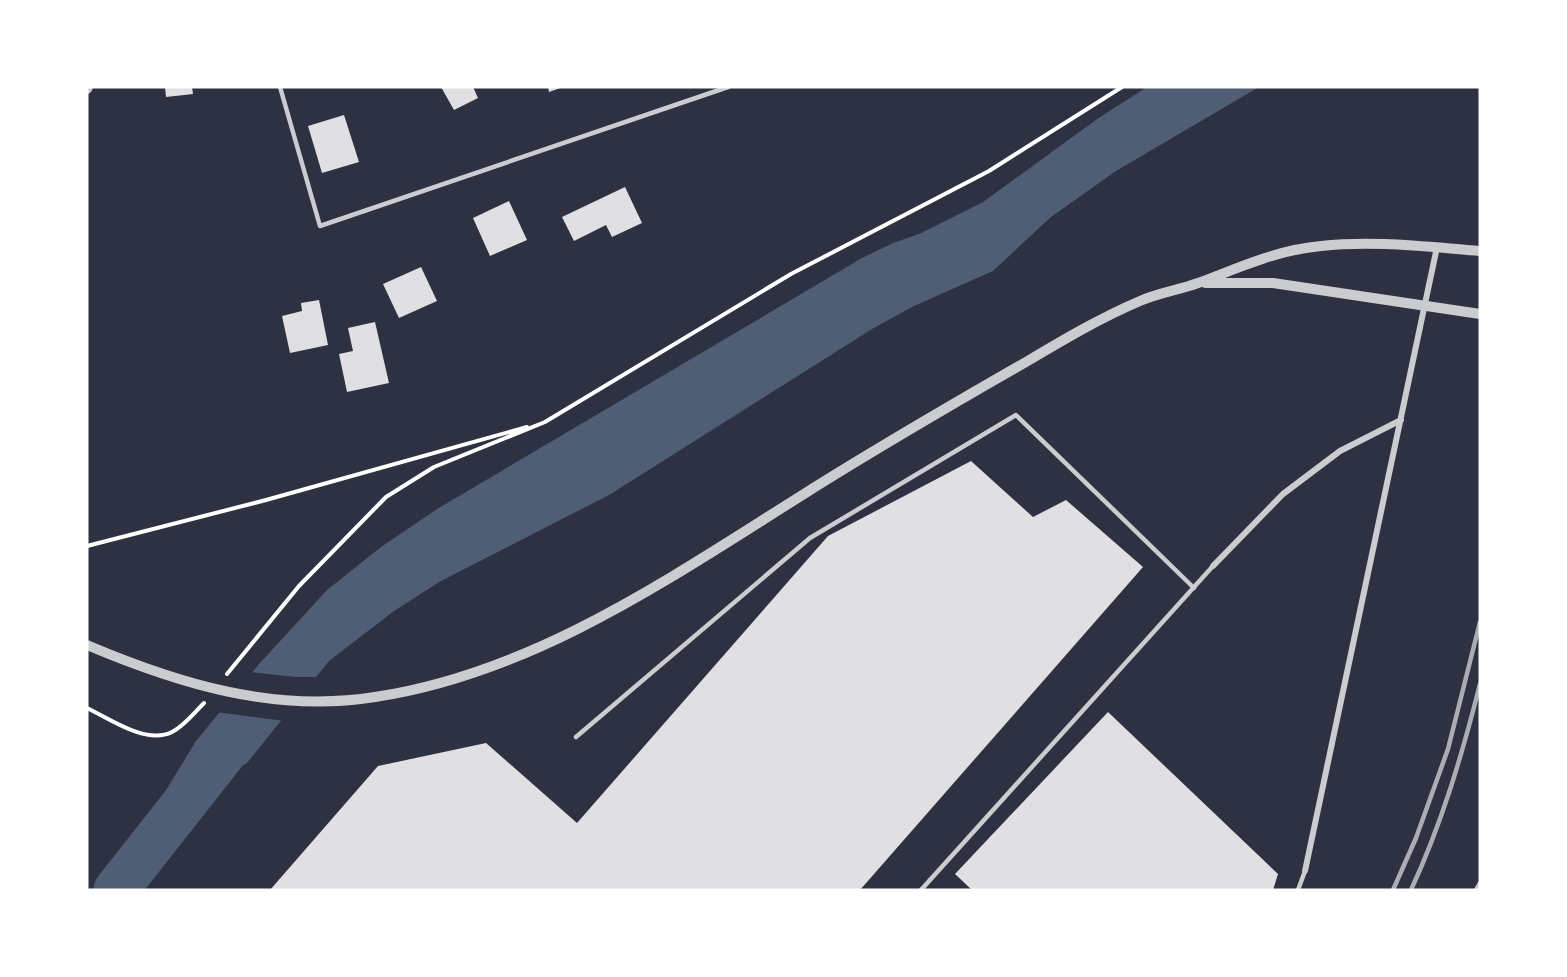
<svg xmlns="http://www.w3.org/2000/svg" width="1567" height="977" viewBox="0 0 1567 977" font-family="'Asap Condensed',sans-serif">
<rect width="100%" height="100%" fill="#2d3142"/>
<path fill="#4f5d75" d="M1147 87H1259L1116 171 1051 217 993 271 914 306 872 329 609 495 441 581 394 611 329 661 247 763 152 813 196 741 259 664 327 590 381 547 437 509 862 258 893 243 919 234 983 202 1100 117Z"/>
<path fill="#2d3142" d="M249 672 296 677H320L285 721 216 712Z"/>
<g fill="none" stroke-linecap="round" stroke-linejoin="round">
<path stroke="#4f5d75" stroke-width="45" d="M116 890 235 739"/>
</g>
<path fill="#e0e0e3" d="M165 87H192L193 94 166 97Z
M441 87H473L478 98 454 110Z
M548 87H563L549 92Z
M344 115 359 162 322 173 308 126Z
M625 187 642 223 612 237 606 225 574 241 562 217Z
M509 201 527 240 490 256 473 218Z
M421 267 437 301 399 318 383 284Z
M319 300 328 345 290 353 282 316 302 311 301 303Z
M375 322 389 383 347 392 339 354 353 351 348 328Z
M971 461 1033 517 1066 500 1143 567 860 890H270L378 766 486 743 577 823 828 536Z
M1108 712 1278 874 1273 890H972L955 874Z"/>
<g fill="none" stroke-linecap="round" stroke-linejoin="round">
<path stroke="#fff" stroke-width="4" d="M87 546 266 500 527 427
M227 674 299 586 386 497 434 467 545 422 791 274 989 171 1122 87
M87 708C110 719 146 745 172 732 184 726 194 713 204 703"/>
<path stroke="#caccd0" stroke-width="4.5" d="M280 87 320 226 728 87
M576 737 810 538 1016 415 1194 588
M921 890 1213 566
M1298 890 1305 871
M1476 890 1480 883"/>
<path stroke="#caccd0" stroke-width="6" d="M1213 566 1283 494 1340 451 1401 420
M1305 871 1437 247"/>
<path stroke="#caccd0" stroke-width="10" d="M87 89 88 87
M1205 283H1273L1480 314
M87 645C179 684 274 713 375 697 534 673 670 578 804 494 877 448 951 405 1026 362 1063 340 1100 318 1140 301 1158 293 1179 290 1198 283 1239 268 1276 250 1321 246 1374 240 1427 247 1480 251"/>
<path stroke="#abadb3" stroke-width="4.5" d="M1393 890 1416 838 1448 749 1480 622
M1411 890C1442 823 1462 755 1480 684"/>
</g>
<rect width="1567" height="977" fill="none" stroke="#ffffff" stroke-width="177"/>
</svg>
